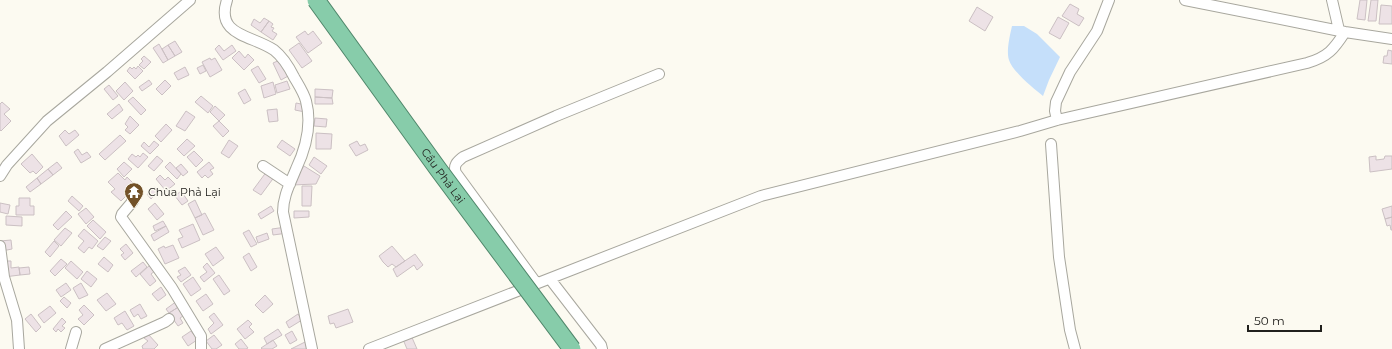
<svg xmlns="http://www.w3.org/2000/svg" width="1392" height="349" viewBox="0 0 1392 349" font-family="Montserrat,sans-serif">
<rect width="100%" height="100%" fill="#fcfaf1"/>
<path fill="#c5dffa" d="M1012 26H1024L1037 34 1060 57 1049 80 1043 96C1034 89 1012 71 1009 60 1006 51 1010 35 1012 26Z"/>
<path fill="#ede2e6" stroke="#cbc0c3" d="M1360 0H1367L1365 20 1357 19Z
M1371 0H1378L1376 21H1368Z
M1070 4 1079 9 1077 14 1084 18 1079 26 1062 16Z
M1381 5 1392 6V24H1379Z
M977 7 993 17 985 31 969 21Z
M1058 17 1069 23 1060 39 1049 33Z
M264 18 269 21 261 32 251 25 254 19 260 23Z
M269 21 273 24 271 27 274 28 272 31 277 34 273 40 261 32Z
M305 31 308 35 313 31 322 43 308 53 296 37Z
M175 41 182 52 175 56 168 45Z
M299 43 312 61 302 68 289 50Z
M159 44 168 60 163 63 153 48Z
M168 45 175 56 168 60 162 49Z
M219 45 224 51 232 45 236 51 223 60 215 49Z
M1388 50 1392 51V64L1383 63 1384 56H1387Z
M239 51 245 58 248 54 254 60 244 70 232 58Z
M144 56 151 62 144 69 139 65 143 61 141 59Z
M210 58 211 60 215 58 222 70 210 77 202 62Z
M282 59 290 75 281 80 273 63Z
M203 65 206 71 200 74 197 68Z
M138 66 143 71 135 79 127 71 130 67 132 69 134 67 136 69Z
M258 66 266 79 259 83 251 70Z
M185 67 189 75 178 80 174 73Z
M149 80 152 84 142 91 139 87Z
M165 80 171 86 162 95 156 89Z
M287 81 290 89 277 93 275 85Z
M125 82 133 91 124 100 116 91Z
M273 82 276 94 264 98 261 86Z
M109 85 118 96 113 100 104 89Z
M245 89 251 100 244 104 238 93Z
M315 89 333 90 332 98 315 97Z
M201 96 213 106 208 113 195 102Z
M133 97 146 110 141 115 128 101Z
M315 97 332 98 333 104H315Z
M2 102 10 109 4 114 11 121 1 131 0 130V104Z
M296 103 306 105 305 112 295 110Z
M119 104 123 110 112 119 107 114Z
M215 106 225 115 219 121 210 112Z
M277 109 278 121 269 122 267 110Z
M186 111 195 117 185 131 176 126Z
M130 116 139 125 130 134 125 130 128 127 125 124Z
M315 118 327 119 326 127 314 126Z
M219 121 229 131 223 137 213 126Z
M166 124 172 130 161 142 155 136Z
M65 130 69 134 75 130 79 135 66 146 59 136Z
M316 133 332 134 331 149H316Z
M120 135 126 141 105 160 99 154Z
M187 139 195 146 184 156 177 149Z
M229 140 238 146 229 158 221 153Z
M282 140 295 149 290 156 277 147Z
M154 141 159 145 150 154 141 146 144 142 149 147Z
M357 141 360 146 365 144 368 150 356 156 349 145Z
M78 149 82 155 87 152 91 157 81 163 74 152Z
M194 151 203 160 196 167 187 157Z
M143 153 148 157 138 168 128 159 132 154 136 157 138 155 140 157Z
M32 154 43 167 36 174 33 171 30 173 21 164Z
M157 156 163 161 154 171 148 166Z
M1376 156V160L1384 159 1385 156H1392V169L1370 172 1369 157Z
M314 157 327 166 321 174 309 165Z
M57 162 62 168 53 175 48 169Z
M124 162 132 169 124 177 117 169Z
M170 162 181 174 177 179 165 167Z
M209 162 214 168 210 170 213 174 208 178 205 175 202 178 197 172Z
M181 164 188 172 183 176 176 168Z
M304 166 320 176 316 184 292 185Z
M48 169 53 175 41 184 37 178Z
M267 171 275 176 261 195 253 190Z
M118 173 125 180 127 177 136 186 121 201 111 192 115 189 108 182Z
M160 175 165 180 168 177 175 184 166 191 156 179Z
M37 178 41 184 30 192 26 187Z
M302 186H312L311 206H302Z
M155 187 159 191 151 199 147 194Z
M181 191 188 201 182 205 175 196Z
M72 196 83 206 79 211 68 201Z
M19 198H30V206H34V215H16V206H19Z
M195 200 202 215 195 218 188 204Z
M0 203 10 205 8 214 0 212Z
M155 203 164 214 157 220 148 209Z
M271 206 274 211 261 219 258 214Z
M1392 206V217L1385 219 1382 209Z
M86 208 94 217 86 224 78 214Z
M66 211 72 217 58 230 53 225Z
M294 211H309V217L294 218Z
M205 213 214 230 203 235 195 218Z
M6 216 22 217V226L6 225Z
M1392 217V230H1391L1390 225 1387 226 1385 219Z
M93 220 106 232 100 239 87 226Z
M163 221 166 226 155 231 153 226Z
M193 224 200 240 182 248 178 239 183 237 179 230Z
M166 226 169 232 154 241 151 235Z
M286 227 288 233 273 235 272 229Z
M65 228 72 233 61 246 54 240Z
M84 229 98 241 92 249 89 247 84 253 78 248 84 241 78 236Z
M249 230 257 244 251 247 243 233Z
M267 233 269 239 258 243 256 237Z
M105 237 111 241 103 250 97 246Z
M11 240 12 249 2 251 0 241Z
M54 241 59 246 50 257 45 252Z
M126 244 133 253 125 260 121 255 124 253 120 249Z
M173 245 179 258 165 264 158 249 164 246 165 248Z
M392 246 405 261 396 267 392 264 388 267 383 262 379 256Z
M216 247 224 258 213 266 205 254Z
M249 253 257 267 251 271 243 257Z
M415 254 423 265 417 270 414 265 397 277 393 269Z
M104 257 113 265 108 272 98 264Z
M61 259 67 264 55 276 50 271Z
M3 261H11V268L19 267 20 275 4 277Z
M71 261 83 272 77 279 65 268Z
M143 262 147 267 136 277 131 271Z
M207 263 215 273 204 282 200 277 207 272 203 267Z
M150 265 155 271 151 274 156 281 150 286 140 274Z
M29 267 30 274 20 275 19 268Z
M185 267 191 275 181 282 177 277 181 275 178 271Z
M87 271 97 279 91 287 81 279Z
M219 275 230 291 224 295 213 279Z
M193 277 201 289 191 296 183 284Z
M66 283 71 290 61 297 56 290Z
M81 283 88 295 79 299 73 288Z
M161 287 166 295 158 301 152 294Z
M107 293 116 304 106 311 97 300Z
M206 294 213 304 203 311 196 301Z
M265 295 273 304 263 313 255 305Z
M64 297 71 303 67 308 60 301Z
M177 301 180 306 169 313 166 309Z
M140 304 147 316 141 319 138 314 134 317 130 310Z
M84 305 94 315 84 325 78 319 83 315 79 310Z
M50 306 56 313 44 323 38 315Z
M180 306 183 311 181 312 183 316 180 318 183 323 178 326 169 313Z
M348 309 353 322 336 328 334 323 330 324 328 316Z
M125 311 134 326 127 330 122 323 118 325 114 318Z
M214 313 223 325 211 334 208 329 214 323 209 317Z
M31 314 41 327 36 332 25 319Z
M298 314 302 320 289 328 286 322Z
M62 318 66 322 62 326 65 328 61 332 58 329 56 332 53 329Z
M248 320 252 324 249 327 254 332 245 339 237 329Z
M278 329 282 335 267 344 264 338Z
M191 331 194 335 197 334 200 338 188 346 182 337Z
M292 331 297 340 290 344 285 335Z
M410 333 417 349H407L402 337Z
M148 334 158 345 154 349H143L142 346 148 341 144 338Z
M214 335 222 345 216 349H212L206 341Z
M241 339 248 348 246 349H239L235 344Z
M273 340 277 346 272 349H262L261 348Z
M307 341 310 347 306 349H291Z"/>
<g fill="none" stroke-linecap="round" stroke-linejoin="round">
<defs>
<path id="minor" d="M227 0C215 36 252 35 274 50 283 57 289 67 294 77 298 84 304 93 306 101 312 124 306 148 296 169 290 184 283 196 283 212L312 349
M1185 0 1345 32 1392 39
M1332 0 1339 30
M1057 120 1055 111 1056 102 1070 72 1097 31 1109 0
M1051 144 1059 257 1070 330 1075 349
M263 166 290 184
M0 176 7 165 47 121 107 72 190 0
M133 201 122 214 121 217 172 288 201 336V349
M0 246 4 277 17 320 19 349
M550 279 601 345 602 349
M537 284 456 173C453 165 457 162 463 157L556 116 659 74
M71 349 76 332
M105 349 165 322 169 319
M369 349 761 196 1020 131 1057 120 1307 63C1328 57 1334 49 1345 32"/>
</defs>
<use href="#minor" stroke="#a8a79e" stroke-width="12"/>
<use href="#minor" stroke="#fff" stroke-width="10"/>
<defs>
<g id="trunk-bridge">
<path id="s1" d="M316 0 438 169 572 349"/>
</g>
</defs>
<use href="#trunk-bridge" stroke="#50876b" stroke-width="19" stroke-linecap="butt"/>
<use href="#trunk-bridge" stroke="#87ccaa" stroke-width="17"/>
</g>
<defs>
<symbol id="temple-pin" viewBox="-11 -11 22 30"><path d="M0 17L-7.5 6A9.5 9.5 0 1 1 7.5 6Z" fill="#735229" stroke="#fcfaf1"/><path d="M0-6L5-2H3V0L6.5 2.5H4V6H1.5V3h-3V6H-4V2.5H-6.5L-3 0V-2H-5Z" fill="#fff"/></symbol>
</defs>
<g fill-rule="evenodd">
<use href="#temple-pin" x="123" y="181" width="22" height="30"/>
</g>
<g text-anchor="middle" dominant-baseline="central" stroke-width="3" stroke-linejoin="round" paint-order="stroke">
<g font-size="11" fill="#21201d" stroke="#fcfaf1">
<text stroke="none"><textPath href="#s1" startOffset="217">Cầu Phả Lại</textPath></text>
</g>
<g font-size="11" fill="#21201d" stroke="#fcfaf1" text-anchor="start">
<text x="148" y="192">Chùa Phả Lại</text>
</g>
</g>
<path d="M1248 325v6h73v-6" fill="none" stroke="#21201d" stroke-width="2"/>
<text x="1254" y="325" font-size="12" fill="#21201d" stroke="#fcfaf1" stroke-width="3" paint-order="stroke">50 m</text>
</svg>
